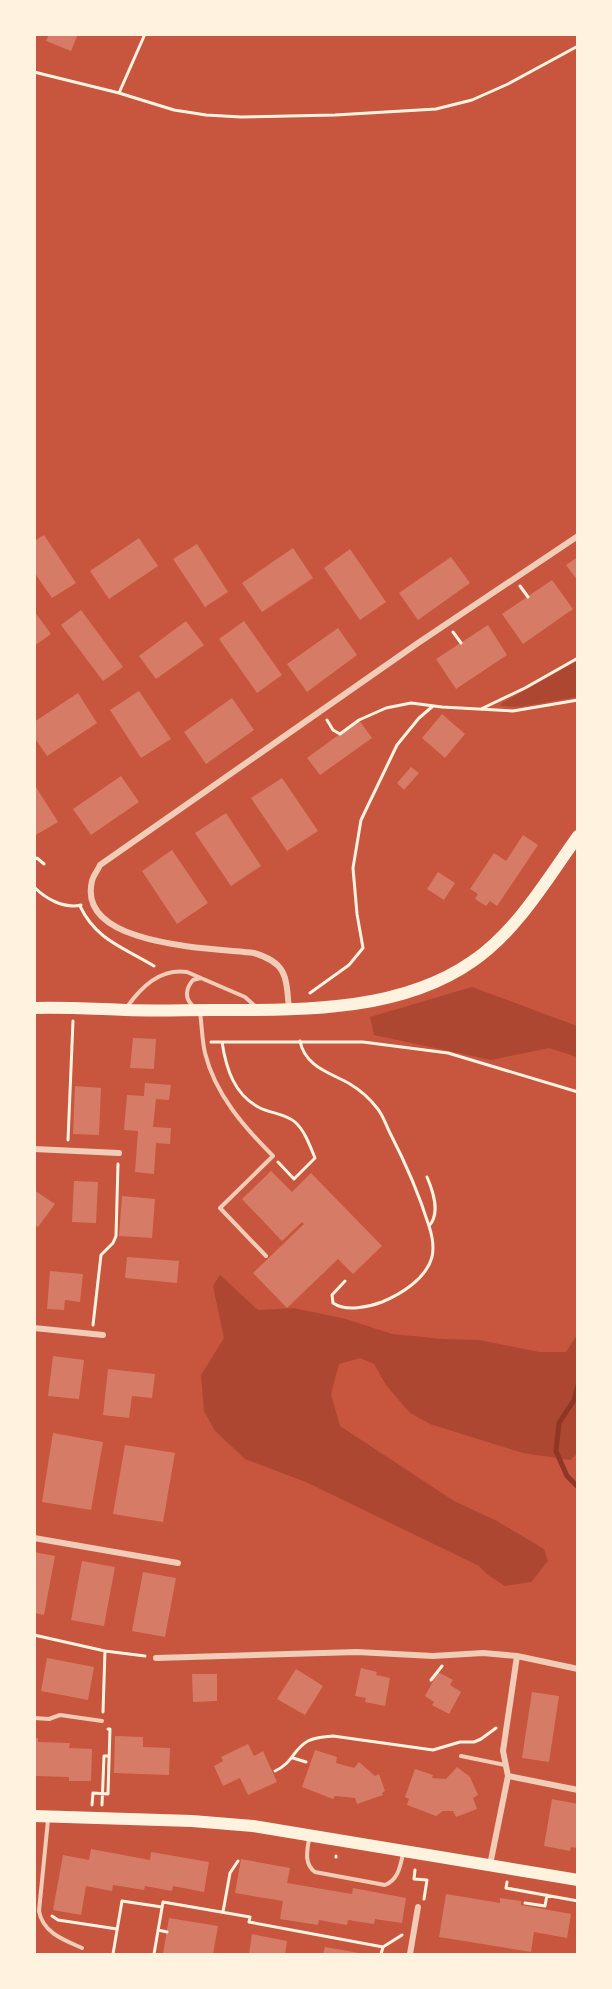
<svg xmlns="http://www.w3.org/2000/svg" width="612" height="1989" viewBox="0 0 612 1989" font-family="'Nunito Sans',sans-serif">
<rect width="100%" height="100%" fill="#c8553d"/>
<path fill="#ae4732" d="M577 661V697L519 707 501 706 502 703Z
M472 987 577 1026V1057L549 1048 491 1060 374 1035 370 1017Z
M220 1275 258 1310 294 1308 346 1319 392 1334 443 1339 479 1340 539 1352H566L577 1335V1454L570 1460 523 1453 430 1424 410 1413 386 1385 374 1364 360 1358 339 1364 331 1394 340 1426 454 1501 497 1521 544 1549 548 1561 531 1582 505 1586 488 1575 479 1566 306 1482 245 1459 215 1431 204 1411 201 1375 224 1338 213 1286Z"/>
<g fill="none" stroke-linecap="round" stroke-linejoin="round">
<path stroke="#8f3625" stroke-width="5" d="M578 1385 574 1400 559 1423 556 1451 567 1476 578 1487"/>
</g>
<path fill="#d67c66" d="M49 34H78L71 51 46 41Z
M44 535 76 583 52 598 34 572V541Z
M139 538 158 566 109 599 90 571Z
M197 544 228 592 205 607 173 559Z
M293 548 313 578 262 612 242 583Z
M350 549 386 602 360 620 324 568Z
M451 557 470 583 418 620 399 593Z
M578 557V581L566 565Z
M552 580 573 609 523 644 502 614Z
M81 610 123 667 103 681 61 625Z
M34 611 51 634 34 646Z
M186 621 204 645 156 679 139 656Z
M244 621 282 675 257 693 219 639Z
M488 625 507 655 456 689 436 659Z
M338 628 357 655 307 692 287 664Z
M139 691 171 739 141 758 110 710Z
M78 693 97 723 47 756 34 737V722Z
M232 698 254 730 206 764 184 732Z
M442 714 465 734 445 758 422 738Z
M359 720 372 738 320 775 307 758Z
M411 767 419 773 404 790 397 783Z
M121 776 139 802 91 835 73 809Z
M282 778 318 831 287 851 251 798Z
M34 784 58 822 34 836Z
M226 813 261 866 231 886 195 833Z
M523 835 538 845 497 906 490 901 486 906 475 899 478 894 470 889 494 853 506 861Z
M172 850 208 903 177 924 142 871Z
M438 872 455 883 444 900 427 889Z
M133 1038 156 1039 154 1069 130 1068Z
M145 1083 171 1085 169 1100 156 1099 153 1127 171 1128 170 1144 156 1143 154 1174 135 1172 138 1131 124 1130 127 1095 144 1096Z
M75 1086 101 1088 99 1135 73 1134Z
M271 1171 292 1192 311 1173 382 1246 353 1274 338 1259 287 1308 253 1273 304 1224 302 1222 282 1241 242 1199Z
M74 1181 98 1182 96 1223 72 1222Z
M34 1190 55 1204 38 1227 34 1225Z
M122 1196 155 1199 152 1238 119 1236Z
M127 1257 179 1261 177 1283 125 1278Z
M50 1271 83 1274 80 1302 65 1300 64 1310 47 1309Z
M53 1356 84 1360 79 1399 48 1396Z
M108 1369 155 1374 152 1398 132 1396 129 1418 103 1415Z
M53 1433 103 1442 91 1510 42 1502Z
M125 1445 175 1453 163 1522 113 1514Z
M34 1552 55 1556 44 1615 34 1613Z
M82 1561 115 1567 104 1626 71 1620Z
M143 1572 176 1578 165 1637 132 1631Z
M47 1658 94 1667 88 1700 41 1691Z
M361 1668 377 1672 376 1675 390 1678 385 1706 365 1702 366 1698 355 1696Z
M296 1669 323 1686 305 1715 277 1699Z
M438 1672 453 1680 450 1685 461 1692 449 1714 432 1705 434 1702 425 1696Z
M192 1674H217V1701L193 1702Z
M532 1692 559 1696 549 1762 522 1758Z
M115 1736 143 1737V1747L170 1748 169 1775 114 1773Z
M34 1738H38V1742L70 1743 69 1748 92 1749 91 1781H69V1777L34 1776Z
M248 1744 254 1756 263 1751 277 1782 248 1795 240 1778 223 1786 214 1766 223 1761 221 1757Z
M315 1750 337 1757 336 1763 354 1768 359 1762 375 1776 379 1774 385 1791 382 1793 383 1795 357 1804 355 1798 335 1796 333 1799 302 1787Z
M457 1767 470 1777 478 1795 473 1798 477 1809 456 1817 453 1811H443L436 1816 407 1805 409 1799 405 1797 415 1769 433 1775 432 1778 446 1779Z
M552 1799 578 1804V1848L571 1847 570 1851 544 1846Z
M91 1849 150 1860 151 1852 209 1862 204 1892 173 1886 172 1891 145 1886 144 1890 113 1885 112 1891 86 1886 81 1915 53 1910 63 1855 89 1860Z
M241 1859 290 1868 287 1883 352 1894 353 1888 406 1898 402 1923 375 1919 374 1924 348 1920 347 1925 319 1920 318 1925 280 1919 283 1901 235 1893Z
M446 1894 500 1903V1898L521 1901V1905L571 1914 567 1938 534 1932 531 1952 439 1937Z
M169 1918 218 1926 213 1954H163Z
M252 1934 287 1941 285 1954H249Z
M325 1947 359 1953V1954H323Z"/>
<g fill="none" stroke-linecap="round" stroke-linejoin="round">
<path stroke="#fff3e0" stroke-width="3" d="M34 72 119 93 174 110 206 115 241 117 335 115 436 109 472 100 508 84 578 46
M119 93 145 34
M520 586 528 597
M453 632 461 643
M481 709 525 688 578 658
M327 720 333 730 340 734 359 720 386 708 411 703 442 707 513 711 578 700
M34 860 37 858 44 864
M34 887C46 899 64 909 81 905
M80 906C96 940 123 947 154 966
M310 993 349 965 363 948 357 914 353 868 361 820 397 745 419 718 433 706
M300 1041C305 1067 331 1073 350 1084 360 1090 370 1099 377 1108 383 1115 386 1125 390 1133 405 1162 419 1194 429 1226 432 1235 434 1248 432 1257 426 1279 401 1294 382 1302 369 1307 346 1312 333 1303L332 1295 345 1281
M211 1042H363L448 1053 578 1092
M222 1042C226 1068 234 1095 260 1108 270 1113 286 1114 295 1122 305 1131 310 1146 315 1158L294 1179 278 1162
M68 1140 73 1021
M427 1177C433 1191 441 1213 429 1226
M93 1325 101 1255 113 1243 116 1236 118 1164
M34 1635 105 1651 145 1656
M431 1680 442 1666
M103 1712 105 1651
M293 1758 306 1762
M275 1771C293 1763 293 1749 308 1741 316 1737 325 1737 333 1736L433 1750 460 1742H474L481 1739 496 1728
M92 1805 93 1793 108 1794 110 1729H108
M102 1805 104 1756H109
M336 1857V1856
M415 1870 414 1879 427 1880 424 1899
M507 1882 506 1888 578 1901
M525 1903 545 1906 547 1895
M223 1912 230 1873 238 1861
M52 1916 58 1920 117 1929
M158 1930 167 1932
M113 1954 122 1901 162 1907
M154 1954 163 1902 250 1917 249 1922 383 1947 402 1935
M381 1954 383 1947"/>
<path stroke="#f1ccb7" stroke-width="4" d="M193 1006C184 998 186 988 193 980L201 978
M127 1007C141 987 160 968 187 972L245 997 255 1006
M200 1012C202 1026 202 1040 205 1053 215 1094 244 1127 273 1156L220 1208 266 1256
M34 1718 49 1719 60 1715 102 1721
M461 1756 505 1765
M48 1820 39 1911C43 1933 64 1940 82 1948
M309 1839C307 1851 304 1864 315 1872L385 1885C398 1880 400 1867 403 1854"/>
<path stroke="#f1ccb7" stroke-width="6" d="M289 1009C286 978 288 963 254 953 214 948 76 947 92 881 93 876 98 870 100 865L418 643 578 536
M34 1149 119 1153
M34 1328 103 1335
M34 1538 178 1563
M156 1658 357 1652 433 1656 483 1653 517 1656 578 1669
M508 1776 578 1790
M490 1865 508 1776 503 1751 517 1656
M410 1954 418 1907"/>
<path stroke="#fff3e0" stroke-width="12" d="M34 1008C65 1007 95 1009 126 1010 155 1011 184 1010 212 1010 298 1010 399 1013 473 961 517 931 547 879 578 836"/>
<path stroke="#fff3e0" stroke-width="12" d="M34 1816 192 1821 253 1826 578 1880"/>
</g>
<rect width="612" height="1989" fill="none" stroke="#fff3e0" stroke-width="72"/>
</svg>
